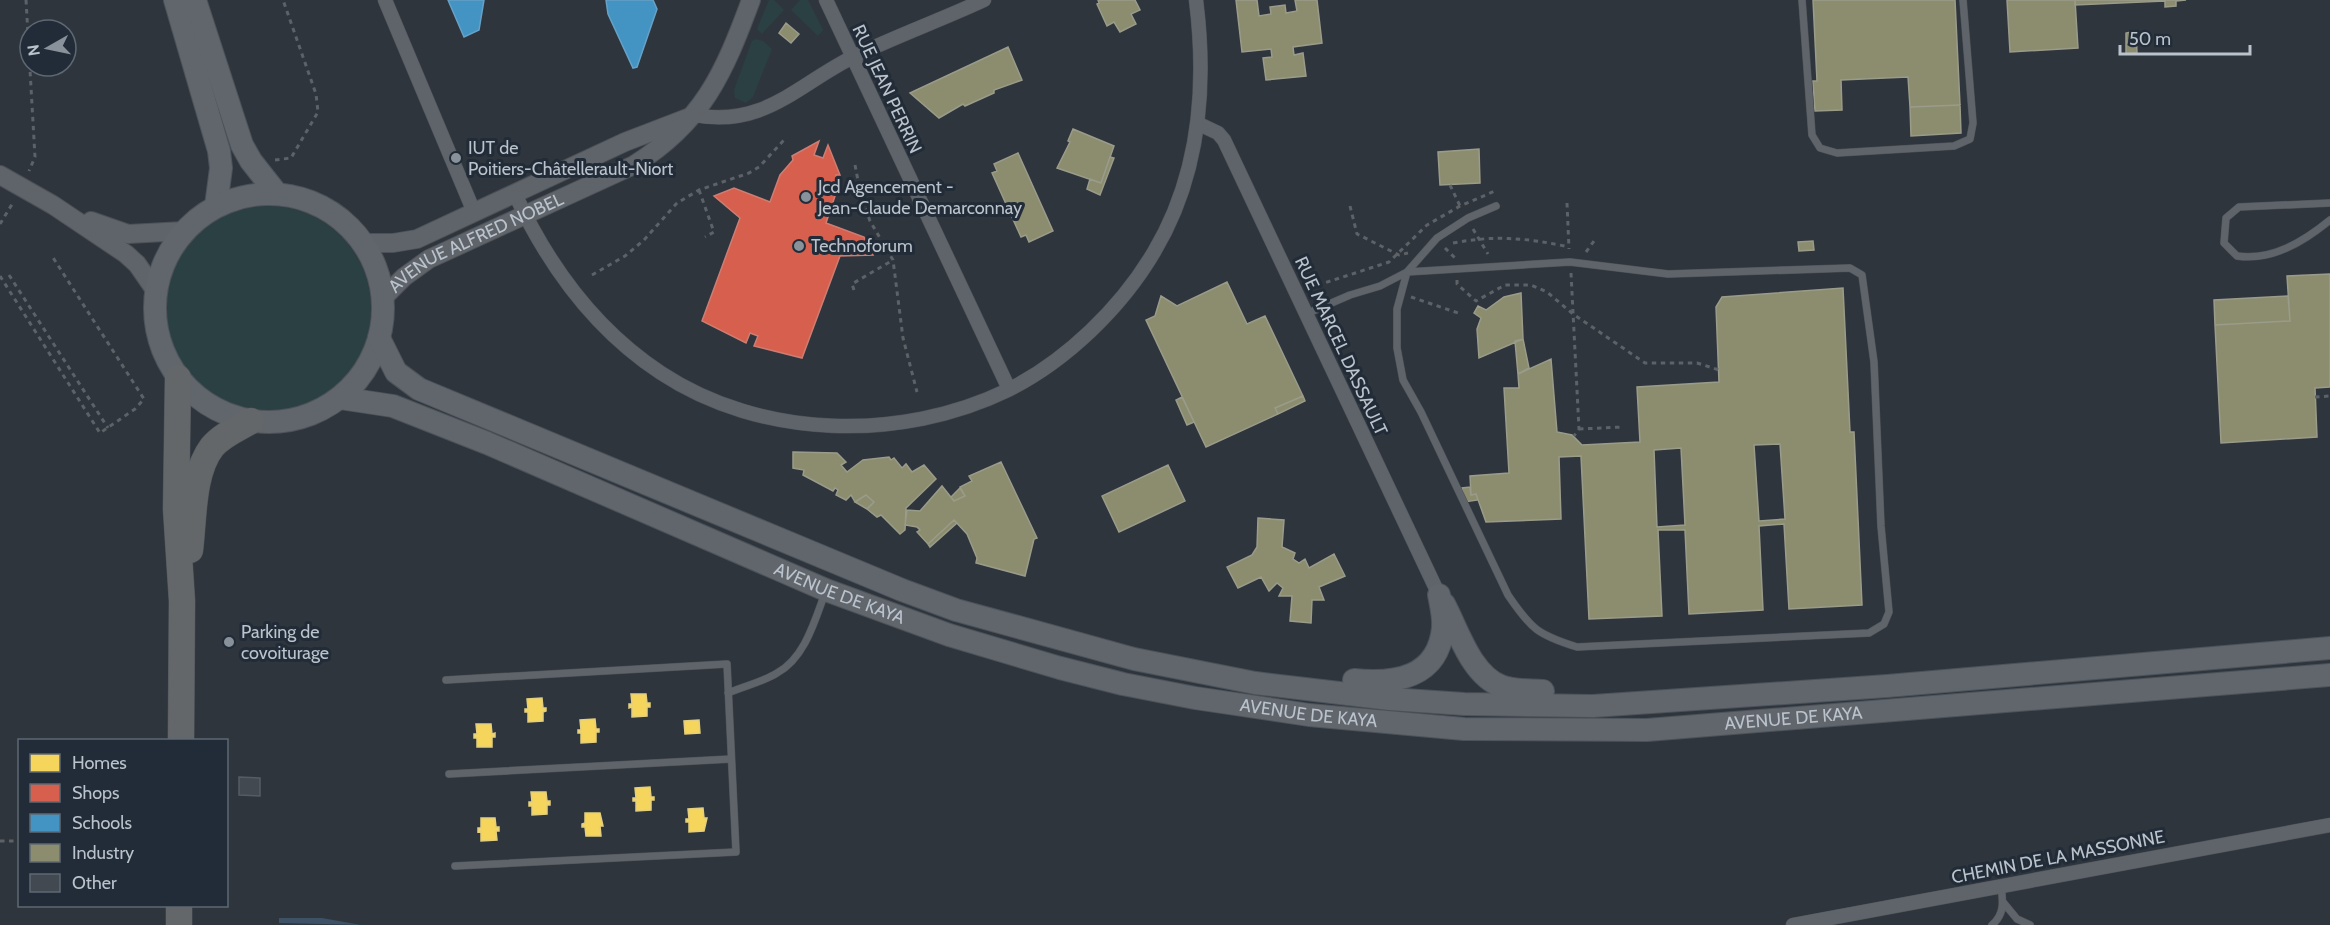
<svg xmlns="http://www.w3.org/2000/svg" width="2330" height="925" viewBox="0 0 2330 925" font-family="Cabin,sans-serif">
<rect width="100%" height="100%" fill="#2e353d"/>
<path fill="#2b4043" d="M769 0H774L784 10 762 34 757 29Z
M800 0H808L823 30 818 36 791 10Z
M756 39 763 41 772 49 753 97 746 103 735 98 734 90 752 41Z
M165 309a103 103 0 1 1 206 0a103 103 0 1 1-206 0Z"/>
<path fill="#3d5167" d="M279 918H322L361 925 279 923Z"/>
<path fill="#f6d55c" stroke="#e4cf7e" stroke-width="1.5" d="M631 694H646L647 703H650V707H647V716L632 717V707L629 708V704H632Z
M542 698 543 708H546V711L543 712V721L528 722V712H525V709H528L527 699Z
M595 719 596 729H599V732H596V742L581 743V733H578V730H581L580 720Z
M699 720 700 733 685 734 684 721Z
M476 724H491L492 734 495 733V737H492V747H477V738H474V734H477Z
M650 787 651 797H654V800H651V810L636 811V801H633V798H636L635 788Z
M531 792H546L547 801H550V805H547V814L532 815V806H529V802H532Z
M703 808 704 818H707L704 831 689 832V822H686V819H689L688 809Z
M585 813H600L603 826H600L601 836H586L585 827H582V824L585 823Z
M481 818H495L496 827H499V831H496L497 840 481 841V831L478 832V828H481Z"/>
<path fill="#d6604d" stroke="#ce7d73" stroke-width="1.5" d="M819 141 814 155 823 158 828 145 840 175H836L835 196 826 223 864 237 873 255 840 256 802 358 754 346 758 336 750 333 746 343 702 321 740 218 714 196 734 188 770 202 780 175 793 160 792 156Z"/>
<path fill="#4393c3" stroke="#67a1c6" stroke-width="1.5" d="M448 0H484L479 30 464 37Z
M606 0H653L657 9 637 67 633 68 608 14Z"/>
<path fill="#8c8c6e" stroke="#9a9c8a" stroke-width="1.5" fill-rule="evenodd" d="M1098 0H1135L1140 10 1131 14 1136 24 1120 32 1114 22 1107 26 1097 4 1099 3Z
M1236 0H1257L1259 16 1271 14 1270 7 1285 5 1286 13 1297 11 1295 0H1317L1322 43 1293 47 1294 55 1303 53 1306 76 1266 80 1263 58 1272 57 1271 49 1242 52Z
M1813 0H1955L1960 105 1910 107 1908 77 1841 80 1842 110 1815 111 1813 81H1817Z
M2007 0H2075L2078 48 2010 52Z
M2075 0H2186L2176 1V6L2165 7V1L2075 5Z
M786 23 799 34 791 43 779 33Z
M2136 31 2137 53 2126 54V33Z
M1008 47 1022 80 994 90V93L965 106 963 104 939 118 910 93Z
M1960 105 1961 133 1911 136 1910 107Z
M1073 129 1114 146 1101 183 1057 168 1070 142 1068 141Z
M1479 149 1480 183 1440 185 1438 152Z
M1018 153 1053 231 1029 242 1026 235 1021 237 992 173 997 171 994 164Z
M1110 157 1114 158 1100 195 1087 189 1090 179 1101 183Z
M1813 241 1814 250 1799 251 1798 242Z
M2330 274V387L2315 388 2317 437 2221 443 2215 325 2290 321 2287 276Z
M1227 282 1247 324 1265 316 1303 396 1275 408 1278 414 1206 447 1146 320 1155 316 1161 296 1177 306Z
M1843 288 1850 432H1854L1862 605 1789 609 1784 524 1759 526 1763 610 1689 614 1685 530H1658L1662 616 1589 619 1581 456 1559 457 1561 519 1486 522 1476 494 1471 495 1470 476 1509 473 1504 388H1519L1518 374 1551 359 1557 432 1572 435 1582 445 1640 442 1637 387 1719 382 1716 307 1722 297ZM1780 444 1785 519 1759 521 1754 445ZM1681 448 1685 525 1657 527 1654 450Z
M1521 293 1523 339 1479 358 1477 329 1481 318 1474 313 1478 306 1486 310 1504 297Z
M2288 296 2290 321 2215 325 2214 300Z
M1523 339 1529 368 1518 374 1515 341Z
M1303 396 1305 401 1278 414 1275 408Z
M1182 397 1194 422 1187 425 1176 400Z
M793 452 837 453 846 462 841 465 847 472 863 460 889 457 891 460 894 458 902 468 906 464 912 472 924 465 936 479 906 508 905 530 900 534 881 515 877 517 867 509 874 502 866 495 855 502 851 495 846 500 836 495 838 490 835 488 833 491 803 475 804 470 793 468Z
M1001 462 1037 538 1034 539 1025 576 976 563 977 558 967 534 954 520 928 544 917 532 920 530 917 527 905 525 907 510 920 511 942 486 954 501 965 496 960 487 972 481 969 476Z
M1168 465 1185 501 1119 532 1102 496Z
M1470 487 1471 495 1476 494 1478 500 1464 502 1462 488Z
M960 488 965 496 954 501 951 497Z
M866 495 874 502 867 509 855 502Z
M1258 518 1284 520 1282 547 1295 553 1293 559 1299 563 1305 559 1309 568 1334 554 1345 576 1319 587 1324 600H1312L1311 623 1290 621 1292 596H1279L1283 588 1277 583 1269 591 1261 577 1238 588 1227 567 1252 555 1257 547Z
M954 520 957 523 930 547 928 544Z"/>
<path fill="#434950" stroke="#575c64" stroke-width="1.5" d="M239 777 260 778V796L239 795Z"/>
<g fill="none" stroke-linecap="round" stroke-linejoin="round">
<defs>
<path id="service" d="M1802 0 1812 135 1820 148 1837 153 1954 146 1970 139 1973 123 1963 0
M2330 203 2239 207 2226 218 2224 243 2237 256C2272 261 2303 242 2330 220
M1570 262 1668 274 1850 268 1862 275 1874 362 1881 526 1889 612 1884 624 1869 633 1577 647C1538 635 1531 629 1508 595L1421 412 1403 380 1397 348V309L1407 272Z
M1306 314 1350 295 1380 286 1407 272 1437 238 1468 218 1496 206
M446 680 727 664 736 852 455 866
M728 693C744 686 763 682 777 673 805 658 815 620 825 593
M449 774 731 759
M2003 902 2017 919 2030 925
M1992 925C2005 914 2003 901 2001 886"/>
<path id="minor" d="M385 0 474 212
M826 0 1009 389
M694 115C764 128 797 85 853 57 896 36 941 20 984 0
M1199 124 1218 133 1224 140 1439 595
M515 194C548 265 594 329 661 373 761 439 901 442 1008 390 1066 361 1121 308 1154 252 1200 175 1207 87 1196 0
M1793 925 2330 825"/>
<g id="tertiary">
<path d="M0 175 53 205 126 254 137 264 155 290"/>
<path d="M91 221 128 234 184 231"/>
<path d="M363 243H393L417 239 625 142 690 117"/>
<path id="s1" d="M382 299 404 277 429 259 634 165C703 122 724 73 751 0"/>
</g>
<g id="primary">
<path d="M175 0 219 151 221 168 216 206"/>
<path d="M195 0 242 145 251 161 277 194"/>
<circle cx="269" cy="308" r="114"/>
<path d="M379 338 396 372 419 389 902 590 956 610 1134 659 1255 683 1390 699 1464 704 1593 706 1887 686 2330 648"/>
<path id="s2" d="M340 398 393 406 487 443 826 590 949 635 1060 668 1123 684 1195 698 1309 715 1464 729 1647 730 2330 675"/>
<path d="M1444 604C1458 630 1471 675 1501 686 1514 691 1529 690 1543 691"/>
<path d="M1354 680C1395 684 1438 678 1443 628 1444 618 1441 605 1439 595"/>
</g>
<path id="motorway" d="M178 378 176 509 182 601 181 740
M190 550C194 519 192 473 212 447 222 435 237 429 251 421
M179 925V906"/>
</defs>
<use href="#service" stroke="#4d5157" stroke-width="8"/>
<use href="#minor" stroke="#4d5157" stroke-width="15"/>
<use href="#tertiary" stroke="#4d5157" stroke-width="20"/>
<use href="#primary" stroke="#4c5259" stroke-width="24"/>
<use href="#motorway" stroke="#4b5159" stroke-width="27"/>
<path stroke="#5c6267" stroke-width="3" stroke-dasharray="4.5 4.5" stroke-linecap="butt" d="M26 0 35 157 29 171
M275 160 291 158 318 112 316 94 283 0
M855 165 861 196 870 221 893 260 903 338 917 392
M1450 185 1461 208
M699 190 714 232 705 237
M1567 203 1569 249
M1350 206 1357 234 1399 255 1408 253
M0 224 14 201
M1473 229 1488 254
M1453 243C1494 235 1528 238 1569 247
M1445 248 1455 258
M1586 252 1594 241
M1571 273 1579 429 1574 436
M9 275 108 428
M592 275 625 256 644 240 677 203 699 190 749 173 759 167 784 140
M0 276 100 433 135 409 144 399 52 256
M1457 280V284L1476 301 1505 285H1531L1547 292 1573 314 1645 363H1697L1719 370
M1309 288 1389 262 1427 225 1460 206 1495 191
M854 290 852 284 893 260
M1411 297 1461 314
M2315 397 2330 396
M1579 429 1623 427
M0 841H20"/>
<use href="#service" stroke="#5f646a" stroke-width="7"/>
<use href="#minor" stroke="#5f646a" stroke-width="14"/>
<use href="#tertiary" stroke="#5f646a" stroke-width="18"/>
<use href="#primary" stroke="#61666c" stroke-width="22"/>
<use href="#motorway" stroke="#64676a" stroke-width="26"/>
</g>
<g fill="#89919a" stroke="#212c38" stroke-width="2">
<circle cx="456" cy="158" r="6"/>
<circle cx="806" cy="197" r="6"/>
<circle cx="799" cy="246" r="6"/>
<circle cx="229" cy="642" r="6"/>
</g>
<g text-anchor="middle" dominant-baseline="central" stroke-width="6" stroke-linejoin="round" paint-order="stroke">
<g font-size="18" fill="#bac2cc" stroke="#212c38">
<text transform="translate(887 89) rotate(65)">RUE JEAN PERRIN</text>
<text stroke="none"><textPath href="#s1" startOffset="111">AVENUE ALFRED NOBEL</textPath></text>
<text transform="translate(1341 346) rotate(65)">RUE MARCEL DASSAULT</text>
<text stroke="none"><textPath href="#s2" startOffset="538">AVENUE DE KAYA</textPath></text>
<text stroke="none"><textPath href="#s2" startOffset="1024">AVENUE DE KAYA</textPath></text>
<text stroke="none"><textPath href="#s2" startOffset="1510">AVENUE DE KAYA</textPath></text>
<text transform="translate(2058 857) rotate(-11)">CHEMIN DE LA MASSONNE</text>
</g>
<g font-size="18" fill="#bac2cc" stroke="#212c38" text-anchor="start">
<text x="468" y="148">IUT de<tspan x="468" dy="21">Poitiers-Châtellerault-Niort</tspan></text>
<text x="818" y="187">Jcd Agencement -<tspan x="818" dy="21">Jean-Claude Demarconnay</tspan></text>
<text x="811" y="246">Technoforum</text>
<text x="241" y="632">Parking de<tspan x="241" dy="21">covoiturage</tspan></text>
</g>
</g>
<rect x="18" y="739" width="210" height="168" fill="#212c38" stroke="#5e6873" stroke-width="1.5"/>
<rect x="30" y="754" width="30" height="18" fill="#f6d55c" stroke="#5e6873" stroke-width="1.5"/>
<text x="72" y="769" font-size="18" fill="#bac2cc">Homes</text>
<rect x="30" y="784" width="30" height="18" fill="#d6604d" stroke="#5e6873" stroke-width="1.5"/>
<text x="72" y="799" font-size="18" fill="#bac2cc">Shops</text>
<rect x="30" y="814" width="30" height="18" fill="#4393c3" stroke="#5e6873" stroke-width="1.5"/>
<text x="72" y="829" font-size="18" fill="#bac2cc">Schools</text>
<rect x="30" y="844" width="30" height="18" fill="#8c8c6e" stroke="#5e6873" stroke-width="1.5"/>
<text x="72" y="859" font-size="18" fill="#bac2cc">Industry</text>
<rect x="30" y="874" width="30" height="18" fill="#434950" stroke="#5e6873" stroke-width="1.5"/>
<text x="72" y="889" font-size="18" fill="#bac2cc">Other</text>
<g transform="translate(48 48) rotate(261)"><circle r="28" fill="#212c38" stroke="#5e6873" stroke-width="1.5"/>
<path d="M0-4.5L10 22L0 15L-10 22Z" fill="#89919a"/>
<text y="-9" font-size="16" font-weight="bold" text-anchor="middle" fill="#bac2cc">N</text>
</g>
<path d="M2120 45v9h130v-9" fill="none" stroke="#bac2cc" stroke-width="3"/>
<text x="2129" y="45" font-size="18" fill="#bac2cc" stroke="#212c38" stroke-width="4.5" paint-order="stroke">50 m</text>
</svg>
